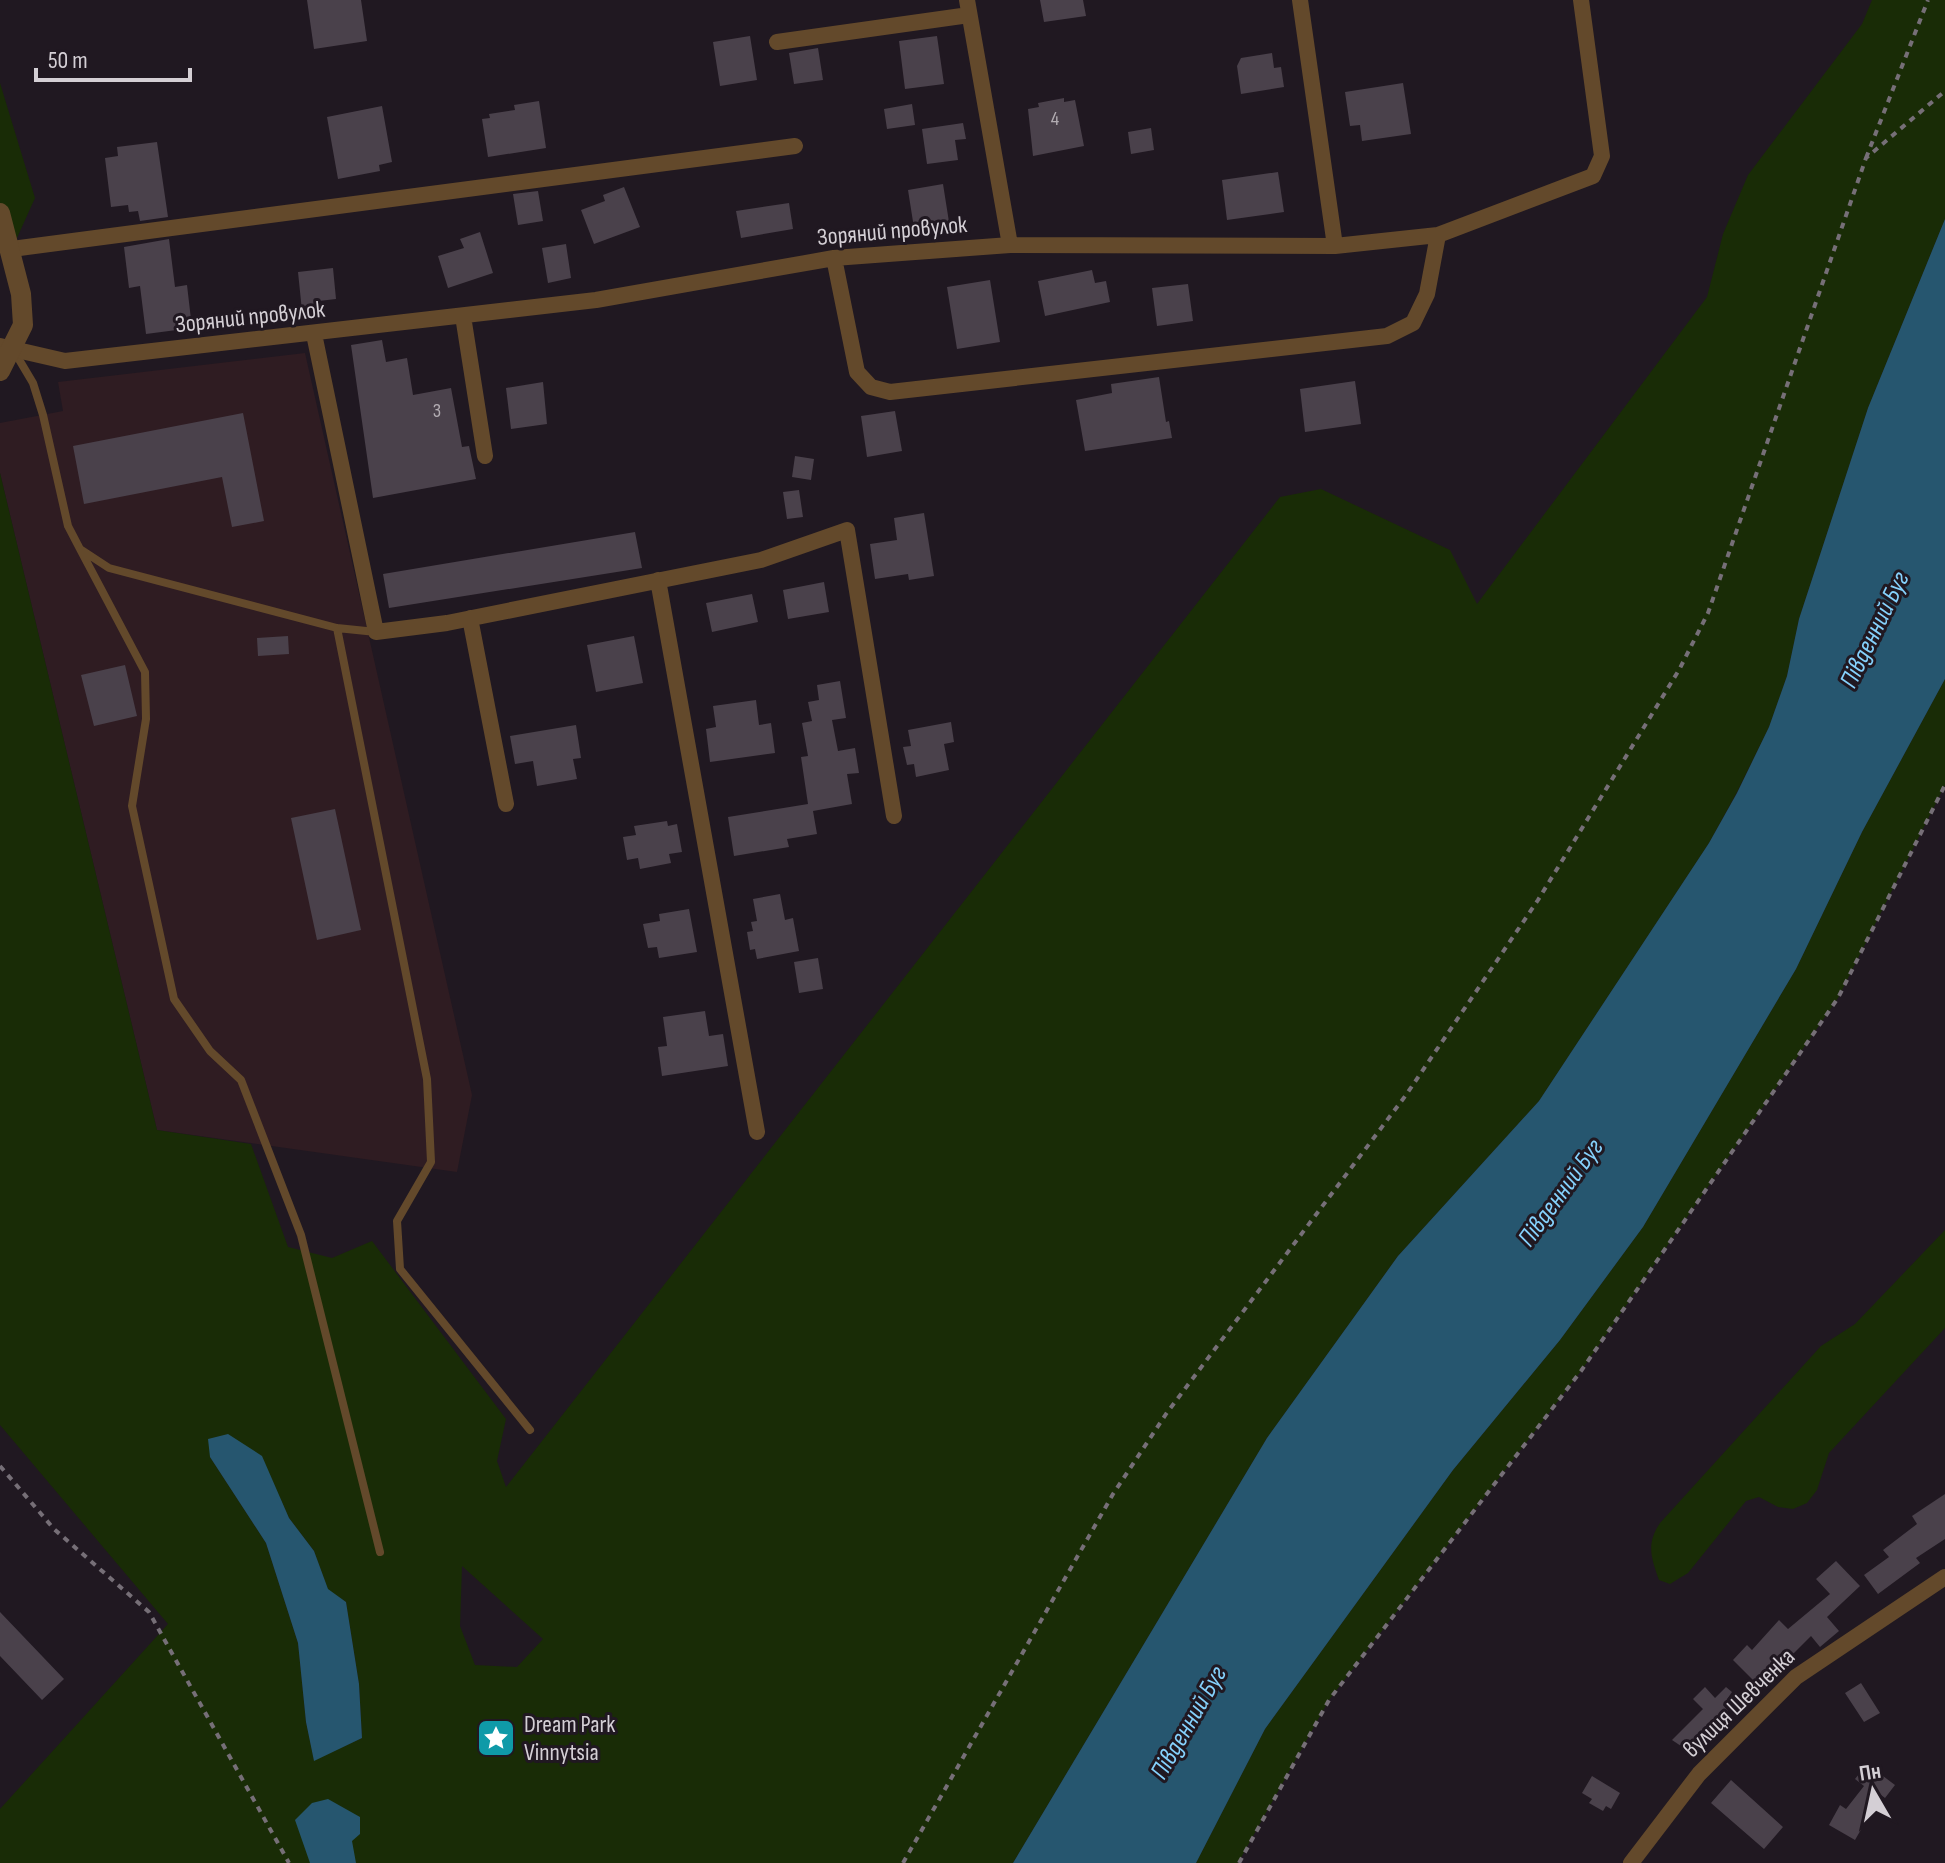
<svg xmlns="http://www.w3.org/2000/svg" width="1945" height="1863" viewBox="0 0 1945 1863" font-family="'Sofia Sans Condensed',sans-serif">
<rect width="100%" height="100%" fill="#201821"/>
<path fill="#2f1c22" d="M305 353 472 1095 457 1172 157 1130 0 473V423L63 411 58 382Z"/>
<path fill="#192c06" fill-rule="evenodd" d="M1872 0H1945V219L1868 408 1799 619 1787 676 1769 727 1737 792 1709 843 1539 1101 1398 1256 1267 1438 1013 1863H0V1809L168 1624 0 1425V473L157 1130 251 1144 288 1247 332 1258 372 1241 506 1419 497 1461 506 1487 1280 497 1321 489 1450 550 1477 604 1707 297 1723 234 1748 175 1862 24ZM261 1456 289 1518 314 1551 328 1590 346 1602 359 1684 362 1738 314 1760 306 1722 298 1643 266 1543 210 1457ZM462 1566 543 1639 517 1667 475 1665 460 1626Z
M0 83 35 198 12 249 0 213Z
M1945 679V785L1838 998 1581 1371 1329 1700 1238 1863H1196L1265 1729 1453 1470 1560 1340 1643 1227 1796 969 1862 832Z
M1945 1230V1328L1829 1453 1817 1490 1807 1503 1793 1509 1778 1507 1759 1497 1746 1501 1688 1573 1670 1584 1659 1580C1651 1557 1646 1544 1660 1523L1821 1346 1855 1324Z"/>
<path fill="#26566f" d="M1945 219V679L1862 832 1796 969 1643 1227 1560 1340 1453 1470 1265 1729 1196 1863H1013L1267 1438 1398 1256 1539 1101 1709 843 1737 793 1769 727 1787 676 1799 619 1868 408Z
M228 1434 262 1456 289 1518 314 1551 328 1589 346 1602 359 1684 362 1738 314 1761 306 1722 298 1643 266 1543 210 1457 208 1439Z
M328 1799 360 1817V1834L352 1841 356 1863H310L295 1820 312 1803Z"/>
<path fill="#4a414b" d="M307 0H361L367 41 314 49Z
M1040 0H1083L1086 16 1044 22Z
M750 36 757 80 720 86 713 42Z
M937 36 944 84 905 89 899 41Z
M818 48 823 80 794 84 789 53Z
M1272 53 1274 68 1281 67 1284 87 1241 94 1237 66 1241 58Z
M1403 83 1411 134 1362 141 1360 125 1350 126 1345 92Z
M1064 98V102L1075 100 1084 146 1033 156 1028 109 1039 107 1038 103Z
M539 101 546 148 488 157 482 119 490 118 489 114 515 110 514 105Z
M912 104 915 125 887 129 884 109Z
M382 106 392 162 379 165 380 171 338 179 327 117Z
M963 123 966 139 955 140 958 160 927 164 922 129Z
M1151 128 1154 150 1131 154 1128 132Z
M157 142 168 217 140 221 138 211 129 212 128 205 111 207 105 158 118 156 117 147Z
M1278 172 1284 212 1227 220 1222 180Z
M943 184 949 222 914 228 908 190Z
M624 187 640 227 594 244 581 210 605 201 603 195Z
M538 191 543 221 518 225 513 194Z
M789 203 793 229 741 238 736 211Z
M480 232 493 273 448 288 438 256 464 248 460 239Z
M169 239 175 287 187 285 192 328 146 334 140 286 129 288 124 247Z
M566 244 571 278 548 283 542 248Z
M333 268 336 299 319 301 320 310 302 311 298 272Z
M1092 270 1095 283 1106 281 1110 302 1045 316 1038 281Z
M990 280 1000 342 957 349 947 287Z
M1188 284 1193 321 1157 326 1152 288Z
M382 340 386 362 407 358 413 395 451 388 462 447 469 446 476 479 373 498 351 345Z
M1159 377 1166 422 1169 421 1172 438 1085 451 1076 400 1112 393 1111 384Z
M1355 381 1361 424 1305 432 1300 389Z
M543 382 547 424 511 429 506 388Z
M895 411 902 451 867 457 861 416Z
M243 413 264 521 232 527 222 477 84 504 73 446Z
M795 456 814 459 811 480 792 477Z
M799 490 803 517 787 519 783 492Z
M924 513 934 576 909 580 908 574 875 579 870 544 897 540 894 518Z
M635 532 642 568 389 608 383 574Z
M824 582 829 612 788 619 783 590Z
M752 594 758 622 712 632 706 603Z
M288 636 289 654 258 656 257 638Z
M634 636 643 683 596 692 587 645Z
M125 665 137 716 94 726 81 675Z
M840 681 846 718 832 720 838 751 855 748 859 773 847 774 852 804 813 811 817 834 787 839 789 847 734 856 728 817 808 804 801 757 808 756 802 723 812 721 808 702 819 700 817 685Z
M756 700 759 725 771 723 775 753 710 762 706 729 716 727 713 706Z
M951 722 954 742 944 744 949 770 916 777 914 764 907 765 903 747 911 746 908 730Z
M576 725 581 758 573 759 577 779 537 786 533 761 515 764 510 736Z
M335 809 361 930 317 940 291 818Z
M667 821 668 826 677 824 682 852 669 854 671 863 640 869 638 858 627 860 623 837 636 835 634 826Z
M780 894 785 920 793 918 799 951 757 959 755 949 750 950 747 932 753 931 751 922 757 921 753 899Z
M689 909 697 952 659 958 657 947 648 948 643 924 660 921 659 914Z
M818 958 823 989 799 993 794 962Z
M705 1011 709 1036 723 1034 728 1066 662 1076 658 1047 667 1046 663 1017Z
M1945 1494V1539L1916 1558 1920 1563 1878 1594 1864 1575 1889 1557 1883 1550 1917 1524 1912 1516Z
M1836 1561 1860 1586 1827 1617 1839 1631 1820 1647 1811 1636 1760 1687 1733 1660 1747 1645 1752 1650 1779 1620 1788 1629 1830 1594 1816 1579Z
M0 1612 64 1679 42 1700 0 1656Z
M1861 1683 1880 1713 1864 1722 1845 1693Z
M1705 1687 1715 1698 1726 1687 1732 1692 1723 1705 1728 1711 1716 1722 1713 1719 1690 1752 1672 1740 1703 1709 1693 1699Z
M1867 1764 1895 1785 1885 1798 1881 1795 1855 1840 1829 1825 1840 1805 1846 1809 1864 1786 1855 1779Z
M1592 1776 1620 1793 1611 1809 1606 1806 1603 1811 1589 1803 1592 1799 1582 1793Z
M1731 1780 1783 1827 1764 1849 1711 1803Z"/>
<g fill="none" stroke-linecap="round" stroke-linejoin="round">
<path stroke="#766f77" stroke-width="4" stroke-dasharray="6 6" stroke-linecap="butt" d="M1866 158 1928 0
M0 1466 54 1529 149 1612 289 1863
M903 1863 1113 1494 1166 1414 1406 1095 1538 900 1679 670 1708 613 1866 158 1945 91
M1239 1863 1329 1700 1581 1371 1838 998 1945 785"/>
<path stroke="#63492b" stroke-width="8" d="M14 351 33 383 43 415 68 526 80 549 109 568 337 628 376 632
M80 549 145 672 146 719 132 806 174 999 210 1051 241 1080 301 1235 380 1552
M337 628 427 1079 431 1162 397 1221 400 1269 530 1430"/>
<path stroke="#63492b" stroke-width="16" d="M967 0 1010 245
M1300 0 1335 246
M777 42 969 15
M12 249 795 146
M834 258 857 372 871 387 890 392 1387 336 1413 323 1427 294 1438 235
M463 316 485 456
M314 334 376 632 447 623 761 560 847 530 894 816
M0 346 65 361 596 300 834 258 1010 245 1335 246 1438 235 1593 176 1602 156 1581 0
M658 580 757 1132
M470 618 506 804
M1631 1863 1699 1774 1796 1677 1945 1577"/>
<path stroke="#63492b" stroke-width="20" d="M0 213 21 294 23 325 0 371"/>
</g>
<defs>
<symbol id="sight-square" viewBox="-11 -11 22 22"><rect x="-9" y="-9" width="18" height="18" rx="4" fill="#0f9aa8" stroke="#201821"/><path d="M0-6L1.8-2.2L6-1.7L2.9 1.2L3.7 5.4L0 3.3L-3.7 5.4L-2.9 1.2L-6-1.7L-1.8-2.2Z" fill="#fff"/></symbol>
</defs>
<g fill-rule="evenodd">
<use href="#sight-square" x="474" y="1716" width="44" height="44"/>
</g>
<g text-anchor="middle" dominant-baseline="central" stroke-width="6" stroke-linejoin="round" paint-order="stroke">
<g font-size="20" fill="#b2acb2">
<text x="1055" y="119">4</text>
<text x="437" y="411">3</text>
</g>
<g font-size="24" fill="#d4cfd5" stroke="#201821">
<text transform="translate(892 231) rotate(-5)">Зоряний провулок</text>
<text transform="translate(250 317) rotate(-6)">Зоряний провулок</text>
<text transform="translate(1739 1703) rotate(-44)">вулиця Шевченка</text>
</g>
<g font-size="24" fill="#d4cfd5" stroke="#201821" text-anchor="start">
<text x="524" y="1724">Dream Park<tspan x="524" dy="28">Vinnytsia</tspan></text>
</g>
<g font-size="26" font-style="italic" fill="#85d1fc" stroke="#201821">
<text transform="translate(1875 630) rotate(-64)">Південний Буг</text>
<text transform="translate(1561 1193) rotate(-54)">Південний Буг</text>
<text transform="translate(1189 1723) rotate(-60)">Південний Буг</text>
</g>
</g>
<g transform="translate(1873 1791) rotate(351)" stroke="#201821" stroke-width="6" paint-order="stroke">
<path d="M0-6L14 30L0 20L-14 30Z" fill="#d4cfd5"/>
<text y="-12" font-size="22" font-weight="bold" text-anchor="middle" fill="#d4cfd5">Пн</text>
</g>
<path d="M36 68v12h154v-12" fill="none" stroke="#d4cfd5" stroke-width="4"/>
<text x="48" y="68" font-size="24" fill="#d4cfd5" stroke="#201821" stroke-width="6" paint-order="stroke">50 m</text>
</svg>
